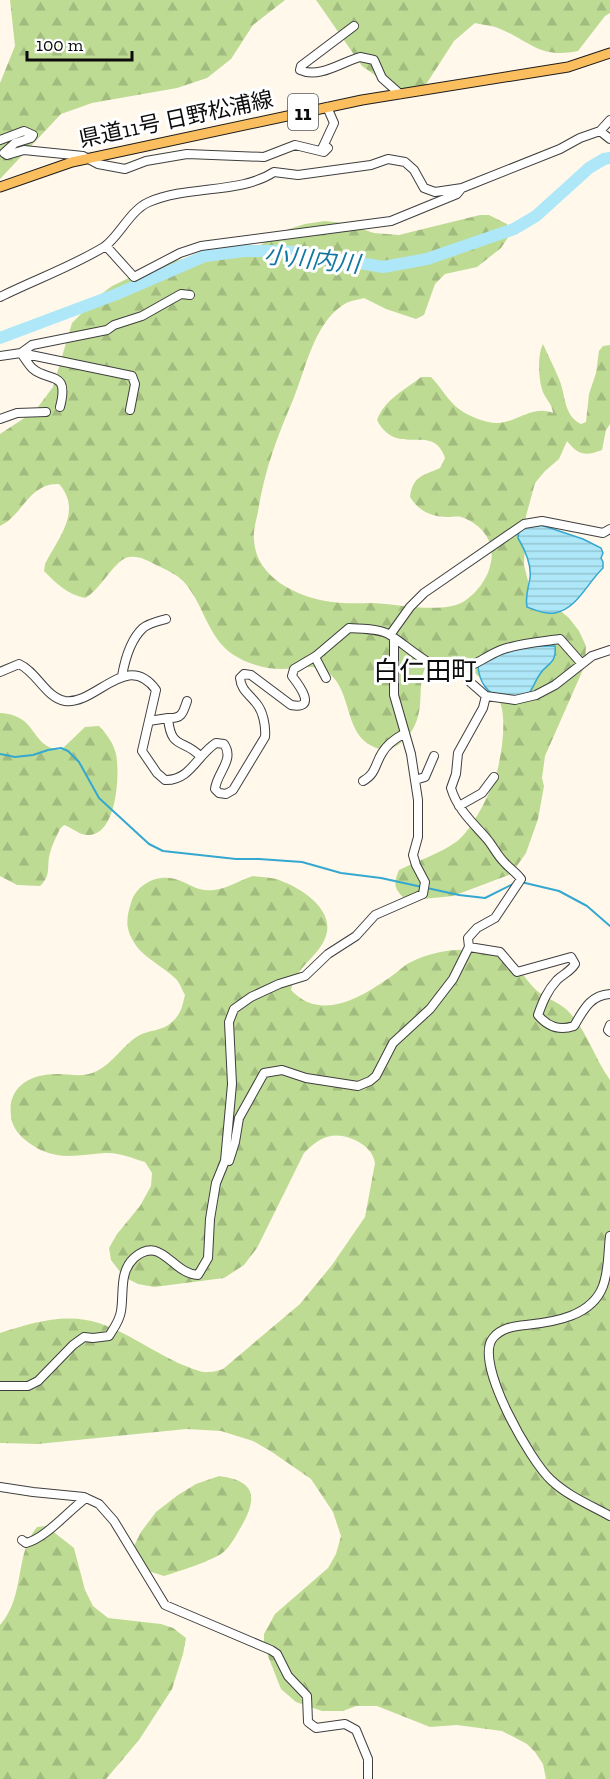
<svg xmlns="http://www.w3.org/2000/svg" width="610" height="1779" viewBox="0 0 610 1779" font-family="'Zilla Slab','Noto Sans JP',serif">
<defs>
<pattern id="forest-firs" width="22" height="20" patternUnits="userSpaceOnUse" patternTransform="scale(1.5)"><rect width="22" height="20" fill="#bedb93"/><path d="M5 1l3.5 6h-7zM16 11l3.5 6h-7z" fill="#a2bb7e"/></pattern>
<pattern id="water-rules" width="6" height="5" patternUnits="userSpaceOnUse" patternTransform="scale(1.5)"><rect width="6" height="5" fill="#aee7f7"/><path d="M0 2.5h6" fill="none" stroke="#94c5d3"/></pattern>
</defs>
<rect width="100%" height="100%" fill="#fff8eb"/>
<path fill="url(#forest-firs)" d="M10 0H285L253 25 231 59 207 78 177 88 92 103 61 114 0 179V83L15 46Z
M316 0H610V13L605 16 578 51C539 59 531 41 498 28 491 25 483 25 475 23L454 41 423 89 396 90 362 66Z
M480 215H489L507 224 509 236 501 248 477 267 445 274 435 284 424 315 416 319 386 309 364 298C357 300 348 301 343 305 313 325 306 369 293 400 277 437 264 472 258 512 256 521 253 531 254 539 255 578 299 598 332 602 346 604 360 603 373 603 397 604 442 614 463 602 481 591 497 566 490 544 487 532 474 521 461 517 458 516 452 517 448 517 431 517 419 511 410 497 413 476 422 476 440 468L445 458C433 421 397 459 377 420 385 399 405 390 421 377H431C440 386 449 402 459 409 468 416 487 424 499 423 519 421 533 405 553 413 552 405 549 403 545 396 538 385 537 355 543 344 548 355 554 367 559 379 566 395 563 415 581 424L586 422 589 394 596 373 599 351 603 346 610 345V424L606 430 602 450C585 457 577 454 567 441L559 459 545 471 535 483 526 516 524 565 529 585 569 618 579 631 586 646 585 665 545 756 542 778 544 786 538 819 526 853 511 874 453 896 423 899H405C394 889 393 884 399 870 415 862 441 853 456 842 472 831 494 787 498 768 502 749 506 724 501 705 496 687 466 664 449 658 445 656 440 657 436 659 416 666 423 695 419 712 416 726 410 737 398 745 390 750 381 751 372 746 346 734 351 696 333 677 318 661 300 669 282 669 263 669 241 662 227 650 206 631 202 601 183 581 176 574 165 569 156 565 148 561 140 556 130 557 116 557 101 590 85 598 67 594 57 584 44 571L45 564C58 538 83 511 59 484 29 483 23 515 0 526V434L35 411 53 387 72 323 100 295 112 286 152 267 187 258 219 259 244 254 289 229 305 224 325 221 343 223 374 233 399 235Z
M0 713C39 715 29 747 61 750L85 727 99 726C106 733 114 744 116 754 120 774 117 833 90 835 80 836 73 828 64 825L60 829C56 837 52 845 50 853 46 867 52 875 40 886L17 885 0 876Z
M253 876C260 877 269 877 276 879 298 886 335 908 326 936 319 957 295 967 291 990 321 1023 364 996 393 975 399 971 404 965 411 962 439 948 481 944 508 961 520 968 525 978 533 987 543 998 558 1001 567 1010 587 1030 594 1058 610 1080V1779H546L543 1764 535 1752 527 1744 502 1731 457 1725 430 1727 377 1706H356L343 1711H322L296 1702 281 1689 264 1646V1634L275 1614 328 1568 336 1554 341 1536 333 1512 311 1479 272 1452 253 1441 221 1431 186 1429 38 1444 0 1443V1333C28 1324 57 1315 86 1320 120 1326 152 1352 183 1365 191 1368 201 1373 209 1372 214 1372 219 1370 223 1369L300 1304 332 1265 365 1217 375 1163C373 1152 366 1146 357 1141 334 1130 321 1136 304 1153L257 1248 244 1265 224 1278 154 1287 138 1284 124 1277 111 1260 109 1248 117 1234 140 1206 151 1186 152 1173 145 1162C132 1158 119 1152 105 1153 85 1154 63 1160 43 1151 28 1144 12 1132 11 1116 7 1087 30 1074 57 1074 72 1074 83 1078 97 1071 113 1063 123 1045 138 1036 148 1030 163 1031 172 1022 181 1014 182 1007 185 995 182 990 180 983 176 979 162 965 141 957 132 939 125 927 127 915 131 903 136 885 156 874 175 879 190 883 196 892 214 890 226 889 240 880 253 876Z
M219 1476C256 1481 258 1497 241 1527 236 1535 230 1548 221 1554 208 1562 180 1571 164 1576L142 1569 138 1562 134 1546 141 1532 156 1512 178 1495 196 1484Z
M46 1526 74 1548 85 1590 93 1606 108 1618 161 1624 173 1628 186 1638 183 1654 172 1689 139 1740 106 1779H0V1625C26 1596 14 1554 37 1527Z"/>
<path fill="url(#water-rules)" stroke="#34a8d0" stroke-width="1.5" d="M541 525 583 539 601 548 603 553 601 558 603 562V568C588 582 577 609 555 613 546 615 535 610 527 607 525 595 528 590 530 578 532 564 525 550 518 538L519 531 526 526Z
M518 646H555C557 664 547 663 540 674 535 681 533 689 527 696 520 696 510 699 503 698 487 695 479 681 478 666L490 658Z"/>
<g fill="none" stroke-linecap="round" stroke-linejoin="round">
<path stroke="#34a8d0" stroke-width="2" d="M0 754 15 757 33 755 48 750 61 748 68 751 79 762 99 798 149 844 163 851 236 859H259L302 862 341 873 381 878 422 887
M521 882 559 891 587 906 610 926
M427 888 459 895 485 898 515 883"/>
<path stroke="#aee7f7" stroke-width="12" d="M0 338 117 294 205 256 244 251H275L298 252 383 267 427 259 514 229 536 216 589 168 604 159 610 158"/>
<defs>
<path id="minor" d="M354 26 301 66 300 70C319 79 342 62 360 57L374 60 382 78 400 94
M600 131 610 139
M0 140 24 131 33 135 31 138 15 143 4 153 7 155 24 150 83 156 98 164 125 169 146 161 187 154 264 157 295 145 324 152 328 148
M321 151 334 123 327 107
M106 246 134 277 180 253 201 246 391 221 457 194 461 189
M0 297C34 280 71 267 104 247 119 237 130 210 149 202 188 185 241 194 274 172L298 175 371 165 388 159 405 162 414 170 424 188 435 192 462 188 560 149 580 138 600 131 610 120
M0 356 21 353 132 376 135 384 130 410
M60 407C70 369 48 383 32 368 28 364 24 357 21 353L32 345 107 330 114 325 142 316 181 294 190 295
M0 419 17 413 46 412
M390 635 410 607 424 593 524 524 542 521 603 533 610 529
M315 657 326 678
M0 672 19 664C37 672 46 698 65 701 96 705 127 650 156 690L142 751 157 773 165 780C190 781 197 755 216 743L224 744C235 760 217 772 215 789L219 793 226 794 233 790 265 737C266 726 263 711 256 703 249 694 241 690 240 678L244 674 251 675 291 705C318 710 299 685 292 676L294 669 316 656 349 628C361 629 379 628 390 635 406 645 430 669 450 670 470 671 483 657 501 650 520 643 540 642 560 639L582 664
M122 676C125 659 130 640 143 628 149 623 159 621 166 619
M486 696 515 700 536 695 555 685 592 656 610 650
M168 718C182 719 183 713 187 701
M149 721 168 718C171 751 184 738 201 757
M415 780 425 777 434 756
M363 781C376 774 375 764 382 753 387 744 396 738 405 733
M459 806 482 793 494 777
M469 947 500 952 517 972 571 957 575 964C570 972 563 974 557 980 547 991 543 1001 538 1015 548 1027 559 1031 574 1026 583 1011 590 995 610 994
M610 1025 608 1030 610 1032
M229 1161 235 1142 239 1118 264 1073 282 1070 306 1078 358 1086 370 1081 376 1076 393 1043 430 1009 453 979 469 947 468 938 477 928 495 918 521 879C516 872 509 868 504 862 497 855 493 846 487 839 473 823 457 809 451 788L456 774 458 753 483 708 486 696 470 682 460 669
M610 1236C608 1252 609 1270 603 1286 592 1316 555 1322 526 1325 514 1326 501 1328 493 1338 473 1362 531 1462 551 1480 568 1496 590 1505 610 1516
M0 1386H28L38 1381 73 1345 84 1337 93 1338 109 1336C114 1328 120 1320 121 1311 124 1293 119 1272 134 1258 161 1234 172 1274 198 1275L208 1258 210 1219 216 1183 225 1161 232 1084 229 1022 234 1009 251 997 279 984 305 976 328 954 356 936 375 915 423 894 425 882 416 865 413 855 418 837V800L411 754 394 695V639
M0 1487 33 1492 84 1497 99 1504 114 1521 165 1605 271 1650 277 1654 288 1676 307 1696 308 1722 316 1728 345 1724 356 1730 368 1759V1779
M22 1540 26 1543C46 1538 68 1511 86 1498"/>
<path id="major" d="M0 187 72 162 362 100 568 67 610 53"/>
</defs>
<use href="#minor" stroke="#3f3f3f" stroke-width="10"/>
<use href="#major" stroke="#1d1d1d" stroke-width="11"/>
<use href="#minor" stroke="#fff" stroke-width="8"/>
<use href="#major" stroke="#fbbe5e" stroke-width="9"/>
</g>
<g text-anchor="middle" dominant-baseline="central" stroke-width="6" stroke-linejoin="round" paint-order="stroke">
<rect fill="#fff" stroke="#555" stroke-width="1.5" x="288" y="94" width="30" height="36" rx="4.5"/>
<g font-size="21" font-weight="bold" fill="#0c0c0c">
<text x="303" y="112">11</text>
</g>
<g font-size="22" fill="#0c0c0c" stroke="#fff">
<text transform="translate(176 119) rotate(-12)">県道11号 日野松浦線</text>
</g>
<g font-size="24" font-style="italic" fill="#13779f" stroke="#fff">
<text transform="translate(312 259) rotate(6)">小川内川</text>
</g>
<g font-size="26" fill="#0c0c0c" stroke="#fff">
<text x="425" y="671">白仁田町</text>
</g>
</g>
<path d="M27 51v9h105v-9" fill="none" stroke="#0c0c0c" stroke-width="3"/>
<text x="36" y="51" font-size="18" fill="#0c0c0c" stroke="#ffffff" stroke-width="4.5" paint-order="stroke">100 m</text>
</svg>
